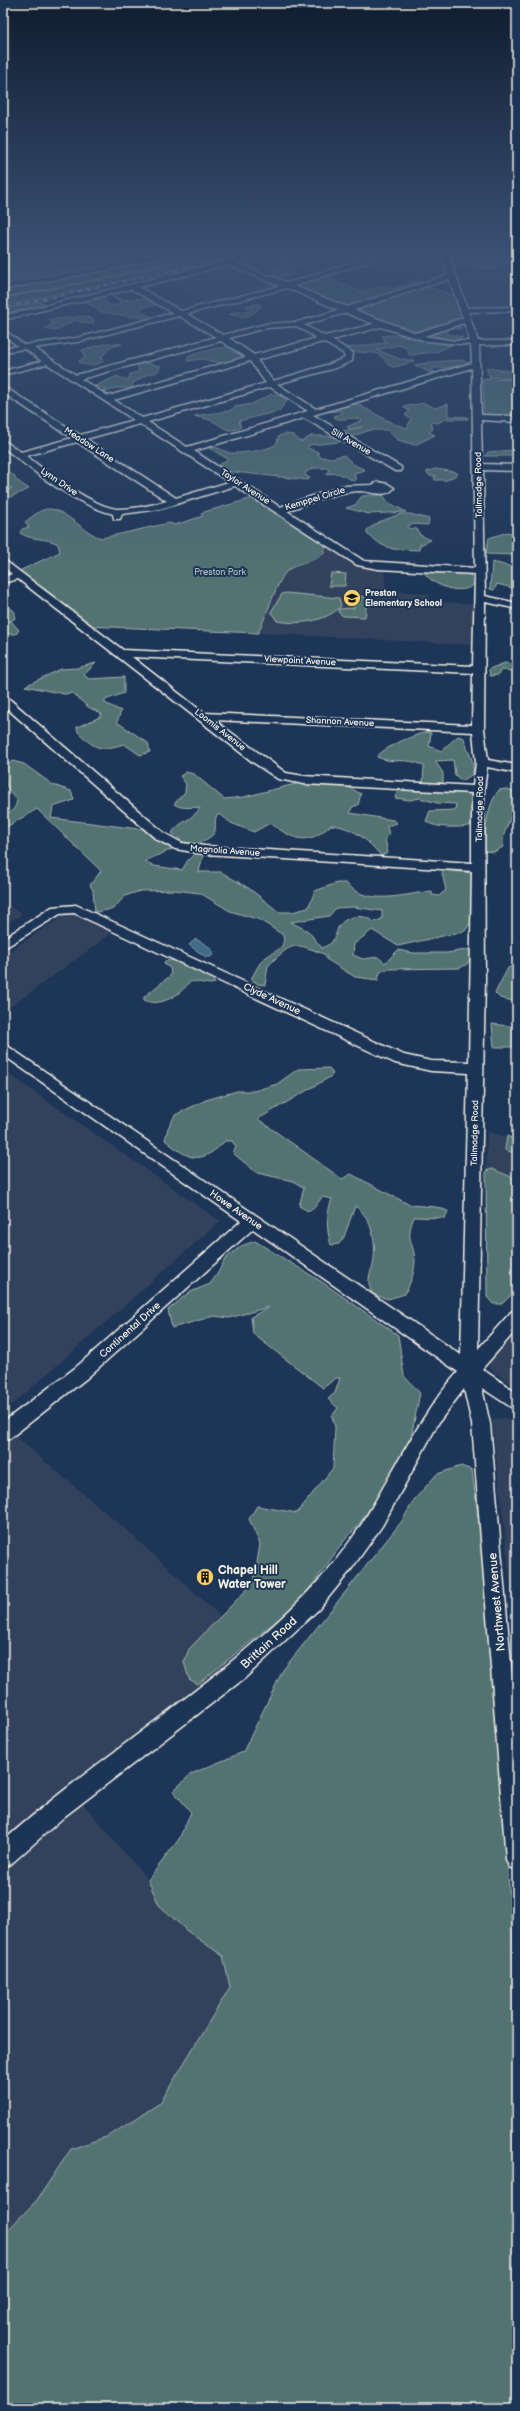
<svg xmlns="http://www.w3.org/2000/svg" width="520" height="2411" viewBox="0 0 520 2411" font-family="'Balsamiq Sans',sans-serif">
<rect width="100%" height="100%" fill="#1d3557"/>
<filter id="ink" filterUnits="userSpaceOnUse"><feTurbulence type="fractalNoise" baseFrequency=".025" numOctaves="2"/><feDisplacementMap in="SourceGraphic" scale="8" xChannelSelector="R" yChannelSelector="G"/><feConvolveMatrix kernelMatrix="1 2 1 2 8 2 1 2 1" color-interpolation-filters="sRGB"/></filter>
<g filter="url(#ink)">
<path fill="#31435d" d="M308 253H389L344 267Z
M391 253H443L449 276 427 283 368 261Z
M449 253H517V299L512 302V307L470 308Z
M264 254 289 264 258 274 287 286 215 305 162 280Z
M328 546 356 564 384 568 386 590 429 594 430 601 473 604V645L258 633 285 573Z
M3 902 22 914 3 926Z
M67 913H75L115 931 3 1012V956Z
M3 1070 220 1221 12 1405 3 1397Z
M487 1132 517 1139V1185L514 1184 513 1178 492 1169 486 1171Z
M517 1324V1388L491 1370 487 1358Z
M504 1418 517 1423V1639L492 1420Z
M3 1426 131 1534 217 1613 254 1657 75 1794 148 1880 159 1905 187 1931 223 1956 230 1987 160 2103 109 2136 71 2149 37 2200 3 2235Z"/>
<path fill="#537372" stroke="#a4b2ad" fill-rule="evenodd" d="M38 253H115L86 260 31 265 3 271V258Z
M147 253H161L97 268 3 284V274L6 276 56 270H77Z
M222 253H242L109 284 3 305V296Z
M282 253H291L286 260 303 264V266L293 270 290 276H284L277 281 266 276 276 273 272 269 287 265 268 255 274 254 279 256Z
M449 253H482V256L516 259 517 261 502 264 499 270 454 266Z
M366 263 368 264 326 277 361 292 385 285 393 289 414 281 422 283 346 308 293 286Z
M425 286 455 296 463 320 449 322 416 334 354 311Z
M110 295 124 300 147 298 157 305 141 307 140 312 155 318C149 319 105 314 99 311 95 308 90 304 84 301L89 299H104L108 305 120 306V301Z
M41 302 46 304 3 314V310Z
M258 304 261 306C253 316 244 319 229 314 237 310 246 314 252 310L245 306Z
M84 316 94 320 93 323 89 324 74 320 56 331 44 329 53 323 49 320Z
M460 324 461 329 449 328 447 334 463 337C453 341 438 339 430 333Z
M390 335C411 334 431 344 452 345L436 352 409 355 407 348 398 345 377 350 400 359 414 361C410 362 398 367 394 367 387 367 386 360 381 356 373 349 358 356 346 348L384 343 386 342 382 336Z
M108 343 122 344 109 348 101 358 104 361C96 365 89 367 80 363L79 361 85 357 82 350Z
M235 347 238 349 232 353H241L246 357 223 364 203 359 187 361 189 356 217 348Z
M462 360 466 362 465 365 447 368H432L434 372 430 373 415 365 431 362Z
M142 362 161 366 156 373H150L133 383 132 388H116L106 392 101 391 106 389 95 386 117 376 128 381 130 374 139 372 137 363Z
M486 368 517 372V379L490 377Z
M483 379 517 380V416L484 415Z
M272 394 281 396 287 401 279 411 239 421 241 427C226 435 223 425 210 420 205 418 199 418 194 416L229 411 235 407 252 404Z
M424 403 435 408 448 404V416L467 417 468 419H445L438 423 431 422 433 429 429 432 435 435 415 445 398 440 387 430H371L350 437 342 433 343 431 362 427 350 429 347 427 362 420C353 415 344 422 335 418L334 416 343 413 341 411 325 412 326 409 357 404 394 424 407 428 411 419 405 415 410 411 403 407Z
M285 434 293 435 301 442 311 436H334L340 442 309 445 307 448 318 452 319 457 332 458 344 455 353 464 365 470 354 473 356 480 354 481 338 473 326 474 329 470 327 468H314L306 472 305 475 310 478 308 480 225 471 218 466 228 459 209 448C215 445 223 451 230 453 239 454 270 450 276 444 278 442 277 439 279 436Z
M517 447V456H485L488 452 514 450Z
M435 469 456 472 458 474 447 480H435L434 478 437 476H430L426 472Z
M3 471 15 476V479L29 489 10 497 3 507V492L12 488 3 485Z
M375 495H383L388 502 406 512 369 514 346 508 355 505 362 496Z
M253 498 261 500 264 505 328 546 323 550 325 551C316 564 295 561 285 573 277 583 265 619 258 633L86 626 17 572 60 552 58 544C46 537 32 541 20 533L22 529 29 527 25 522C31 517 42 508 50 509 66 510 85 534 102 538L169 523 175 525 203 516 201 514 204 512Z
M400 514H410L429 519 428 525 412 524 408 526V528L417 529 420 535 431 540 420 545 419 550 393 549 382 545 367 534V530L379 522Z
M508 532 513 534 512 538 517 540V555L486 554 489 538Z
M492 562 517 568V589L497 584 494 590 490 589Z
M431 571 466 573 475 578V583C463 598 431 585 424 572Z
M331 573 346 574 345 586H329Z
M286 593 339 598 341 606C326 622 298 625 277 621L271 612 282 594Z
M356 597H367L365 617 343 616 338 612 339 609 354 608Z
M4 605 9 606 15 612V618L11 621 19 630 16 634H3Z
M96 663 84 675 89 679 124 677V693L105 700V703L121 711 117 722 148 743 150 752 140 755 124 744C100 751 96 750 78 732L77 727 100 717 102 714 88 707 73 693 64 694 25 686 61 669 77 668Z
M505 663 517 664V681L514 671 501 670 498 675 490 676 489 669Z
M427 732 431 733 429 746 441 751 458 736 464 738C467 753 475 758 473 774L462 781 455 775 453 760 435 761 443 773V783L430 785 423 783 424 766C406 756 394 765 377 757 382 748 416 734 427 732Z
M13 761 24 764 53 785 71 791 74 800 53 807 51 818 139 829 147 828 162 843 172 849 145 861 154 866 182 870C187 862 190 854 201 853L203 855 199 872H221L250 889 279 912H292L308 908 315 891 337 883H346C367 907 405 894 432 891V895L439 896 446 890 442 873 444 870 471 873 473 880 472 920 465 931 398 946 372 930 354 944 353 955 363 959 378 957 385 963 398 950 413 953H447L471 949 473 956 467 964 460 968 388 969 380 972 378 980 355 977 326 959V955C294 942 293 941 268 966L265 985 258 984 251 979C254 974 257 967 261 962 269 951 287 952 283 935L260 920 230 911 200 893 174 890 140 891 125 896 113 909 95 912 93 890 90 885 101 871 37 809 3 829V816C11 812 16 809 17 800 7 789 3 781 3 767ZM353 907 382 911V919L374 922C365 913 344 915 338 928 336 933 335 939 331 943 329 945 325 946 322 948L308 931 291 922 329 916 336 908Z
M186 772 194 774 224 799 244 797 299 783 340 786 350 788 361 794 358 805 352 807 350 813 393 820 397 823 387 826 389 835 385 839 388 853 381 856C367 839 353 827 331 825 307 847 294 840 270 823L254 832 231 823 221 815H217C214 821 216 825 215 831 214 837 199 843 194 845L183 842 172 833C178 822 193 820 200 808 191 806 183 810 174 804L185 792 186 784 180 776Z
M506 789 514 791 517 798C512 804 514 809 511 816 507 828 502 834 503 847L494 852 485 851C485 830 486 807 499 790Z
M400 790 471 793 474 795 473 825C463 828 434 829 426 821L430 811 455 810 456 804 437 803 420 798 410 800 395 798 397 792Z
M172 960 211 976 215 983C207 986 198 980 189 982 181 995 159 1008 144 1000V997L171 975 170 968 164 964 165 961Z
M517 964V1021L513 1001 500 998 495 993 508 968Z
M492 1024 517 1027V1047H494Z
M329 1068 333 1074 330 1077 258 1119 342 1179 351 1174 410 1205 436 1207 448 1211 445 1218 414 1217C405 1239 413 1240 415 1260 415 1273 410 1283 405 1294L388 1299 372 1294C371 1290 368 1284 369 1279 369 1274 372 1269 373 1265 377 1244 373 1218 355 1206L344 1237 339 1244 331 1245C326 1228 326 1215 332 1199L322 1197 315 1207 308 1211 299 1206 304 1188 293 1181 257 1173 233 1153 236 1147 232 1141H225C201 1165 190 1161 165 1140L168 1128 175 1115 206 1100 237 1091H254L277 1084 298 1069Z
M507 1136 517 1140V1154L505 1150Z
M492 1169 514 1178V1184L517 1185V1289L502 1304H493L487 1297 486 1171Z
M255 1241 322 1282 398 1335 404 1376 420 1393 411 1437 387 1483 360 1523 344 1541 308 1591 290 1610 198 1684 189 1679 184 1662 189 1649 254 1582 260 1544 249 1519 257 1506 297 1513 333 1468 335 1427 332 1416 338 1408 328 1399 335 1393 340 1378H336L323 1388 253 1334 251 1317 269 1307 229 1318 214 1316 172 1328 168 1310 188 1293 210 1284 218 1273 225 1259 241 1246Z
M461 1466 472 1470 488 1593 517 2000V2408H3V2235L37 2200 71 2149 109 2136 160 2103 230 1987 223 1956 187 1931 159 1905 148 1880 179 1839 191 1812 173 1791 191 1774 243 1752 283 1670 402 1521 414 1500 437 1474Z"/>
<path fill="#3f6a86" stroke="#87a0ad" d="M117 253H147L99 266 3 276V271L31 265 86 260Z
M196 939 211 948 214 954 210 957H206L189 945Z"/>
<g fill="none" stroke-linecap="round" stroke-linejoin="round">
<defs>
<path id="minor" d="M258 253H270L236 263 288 283 382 253H393L294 286 347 307 448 275 440 253H448L467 308 517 307V311L468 312 478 341H517V345H479L481 415 517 416V422L481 420 482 464 517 465V471L483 470 485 596 517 603V609L485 602 484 729 488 760 517 765V773L487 767 484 790 485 980 478 1349 511 1312 517 1310V1329L482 1369 517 1393V1411L482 1388 490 1424 517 1733V1870L509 1867 506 1859 472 1424 464 1389 439 1422 382 1526 350 1571 319 1609 245 1678 65 1816 11 1864 3 1867V1841C100 1755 213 1688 304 1596 328 1572 352 1541 369 1512 398 1464 421 1414 458 1372L253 1229 87 1378 9 1439 3 1441V1422L75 1368 241 1221 3 1055V1043L461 1355 468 1073 431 1071 395 1063 74 913 60 914 3 949V939L52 907 76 905 404 1055 431 1061 469 1062 472 871 205 854 175 849 156 839 3 705V696L7 697 164 833 182 843 205 846 472 863V793L304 784 278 779 254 763 18 579 3 583V577L12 574 3 567V559L123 650 473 666 475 574 378 569 357 565 235 486 160 509 122 514 120 519H114L113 514C72 503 36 473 3 447V440L21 452 72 438 3 393V386L80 435 134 420 47 364 3 375V371L42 361 25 349 3 352V348L18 346 3 335V329L24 345 77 338 173 313 131 289 3 320V316ZM229 265 280 286 181 311 139 287ZM449 279 463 318 416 333 354 310ZM287 288 339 310 297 322 266 324 223 335 187 314ZM346 313 374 324 325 336 304 325ZM179 316 216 337 76 375 34 348 77 342ZM464 323 470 341H454L424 336ZM296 326 317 338 254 355 229 338 266 328ZM381 327 426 341 471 345 472 363 316 409 277 384 336 368 352 361 353 353 332 340ZM221 341 246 357 108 396 81 379ZM323 342 343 353 345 358 330 364 273 381 257 360ZM250 361 266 383 142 418 114 400ZM472 368 475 568 364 561 287 511C311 503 334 492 359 491 372 491 385 499 394 488L388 484 378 482 372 485 342 486 280 507 194 451 304 418 395 471H401V467L313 415ZM270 387 308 411 187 447 148 422ZM140 424 229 482 176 498 86 439ZM77 442 167 501C152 505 135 509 119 509 95 509 46 471 26 456ZM132 657 473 673 472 725 204 713ZM214 720 473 732 476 763 473 786 304 776 286 773Z"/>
<path id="highway" d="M186 253H204L108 277 3 297V291L108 271Z"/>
</defs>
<use href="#minor" stroke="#f4f1e8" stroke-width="3"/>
<use href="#highway" stroke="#f4f1e8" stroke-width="3"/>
<use href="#minor" fill="#1d3557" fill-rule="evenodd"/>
<use href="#highway" fill="#6b706d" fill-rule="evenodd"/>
<defs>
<path id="rail" d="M3 308 252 253"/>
</defs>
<use href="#rail" stroke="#f4f1e8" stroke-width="2.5"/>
<use href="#rail" stroke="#1d3557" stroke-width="1.5" stroke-dasharray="4.5" stroke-linecap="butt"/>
</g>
</g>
<linearGradient id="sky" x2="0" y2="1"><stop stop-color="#101d30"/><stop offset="0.43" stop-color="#3a5174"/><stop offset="1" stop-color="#3a5174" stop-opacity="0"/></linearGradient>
<rect width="520" height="591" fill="url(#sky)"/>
<defs>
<symbol id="school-disc" viewBox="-11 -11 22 22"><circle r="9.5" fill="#ffd166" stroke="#1d3557"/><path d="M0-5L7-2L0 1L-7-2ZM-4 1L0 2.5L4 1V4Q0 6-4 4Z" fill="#111"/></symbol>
<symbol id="building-disc" viewBox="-11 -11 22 22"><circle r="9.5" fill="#ffd166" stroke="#1d3557"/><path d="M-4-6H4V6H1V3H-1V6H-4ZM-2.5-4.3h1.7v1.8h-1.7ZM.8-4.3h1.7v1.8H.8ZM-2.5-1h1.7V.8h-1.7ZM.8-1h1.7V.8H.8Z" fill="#111"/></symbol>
</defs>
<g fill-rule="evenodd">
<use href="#school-disc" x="342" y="588" width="20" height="20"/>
<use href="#building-disc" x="195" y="1567" width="20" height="20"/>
</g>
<g text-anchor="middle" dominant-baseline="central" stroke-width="4" stroke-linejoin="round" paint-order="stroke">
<g font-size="9" fill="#f4f1e8" stroke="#1d3557">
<text transform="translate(351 442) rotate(30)">Sill Avenue</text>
<text transform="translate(89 445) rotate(33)">Meadow Lane</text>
<text transform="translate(59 482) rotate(34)">Lynn Drive</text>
<text transform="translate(479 485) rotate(-91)">Tallmadge Road</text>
<text transform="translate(245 487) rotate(33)">Taylor Avenue</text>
<text transform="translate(315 499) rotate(-17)">Kemppel Circle</text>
<text transform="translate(300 661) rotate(3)">Viewpoint Avenue</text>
<text transform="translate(340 722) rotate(3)">Shannon Avenue</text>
<text transform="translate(220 730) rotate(38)">Loomis Avenue</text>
<text transform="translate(480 809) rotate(-89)">Tallmadge Road</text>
<text transform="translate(225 851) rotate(4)">Magnolia Avenue</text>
<text transform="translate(475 1133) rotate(-89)">Tallmadge Road</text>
</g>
<g font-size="9" fill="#b4bfb9" stroke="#1d3557">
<text x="220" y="572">Preston Park</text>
</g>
<g font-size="9" font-weight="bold" fill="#f4f1e8" stroke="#1d3557" text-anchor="start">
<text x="365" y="593">Preston<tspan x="365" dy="10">Elementary School</tspan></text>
</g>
<g font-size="10" fill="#f4f1e8" stroke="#1d3557">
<text transform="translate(272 999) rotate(25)">Clyde Avenue</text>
<text transform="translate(236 1210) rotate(35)">Howe Avenue</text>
<text transform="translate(130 1330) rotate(-42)">Continental Drive</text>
</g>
<g font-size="12" font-weight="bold" fill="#f4f1e8" stroke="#1d3557" text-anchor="start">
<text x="218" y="1570">Chapel Hill<tspan x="218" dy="14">Water Tower</tspan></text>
</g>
<g font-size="12" fill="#f4f1e8" stroke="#1d3557">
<text transform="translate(497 1602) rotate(-95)">Northwest Avenue</text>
<text transform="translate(269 1643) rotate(-42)">Brittain Road</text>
</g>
</g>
<rect width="520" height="2411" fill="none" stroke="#1d3557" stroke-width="16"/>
<rect x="8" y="8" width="504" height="2395" fill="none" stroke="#f4f1e8" stroke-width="1.5" filter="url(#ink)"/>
</svg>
